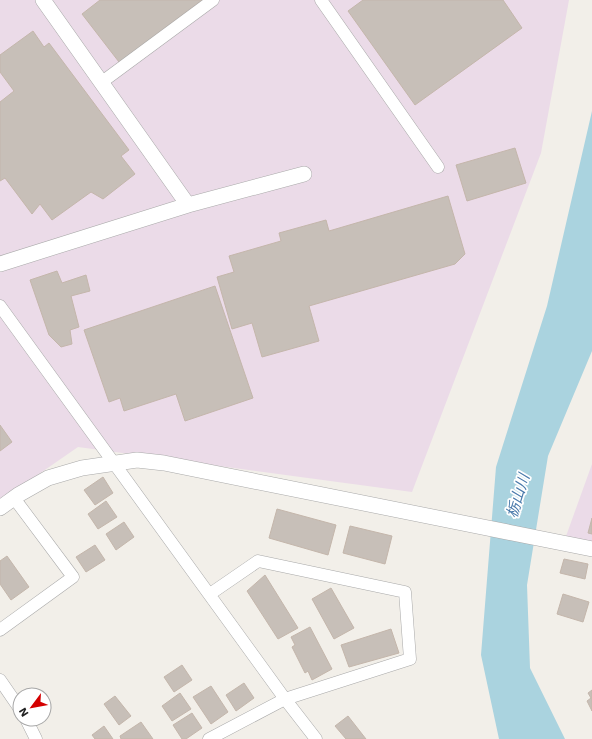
<svg xmlns="http://www.w3.org/2000/svg" width="592" height="739" viewBox="0 0 592 739" font-family="'Work Sans','Noto Sans JP',sans-serif">
<rect width="100%" height="100%" fill="#f2efe9"/>
<path fill="#ebdbe8" d="M0 0H569L541 153 412 492 78 447 0 501Z
M592 464V544L565 539Z"/>
<path fill="#aad3df" d="M592 111V351L548 456 527 585 530 668 565 739H499L481 655 496 467 547 306Z"/>
<path fill="#c7bfb8" stroke="#c4b6ab" d="M100 0H202L119 62 82 14Z
M363 0H503L522 28 415 105 348 11Z
M33 31 44 47 49 43 129 150 121 156 135 174 103 199 91 192 52 220 40 204 32 214 5 178 0 181V102L14 91 0 72V55Z
M515 148 526 183 467 201 456 165Z
M448 196 465 254 455 264 309 306 319 341 262 357 252 323 232 329 217 277 234 272 229 256 281 241 279 233 326 220 329 231Z
M57 271 62 283 86 275 90 291 71 296 79 327 70 330 72 344 61 347 49 335 30 280Z
M215 286 253 398 185 421 176 394 124 411 120 398 109 402 84 330Z
M0 425 12 442 0 451Z
M103 477 113 493 95 505 84 490Z
M106 501 117 517 98 529 88 514Z
M277 509 336 525 328 555 269 538Z
M592 518V534L588 533Z
M124 522 134 537 116 550 106 534Z
M350 526 392 536 385 564 343 553Z
M95 545 105 560 86 572 76 557Z
M7 556 29 587 11 600 0 584V561Z
M564 559 588 564 585 579 560 573Z
M265 575 298 628 278 639 247 591Z
M331 588 354 628 334 639 312 599Z
M563 594 589 602 583 622 557 614Z
M310 627 332 669 312 680 308 671 305 673 292 647 295 645 291 637Z
M391 629 399 653 349 667 341 645Z
M182 665 192 680 174 692 164 677Z
M244 683 254 698 236 711 226 695Z
M211 686 228 712 211 724 193 697Z
M592 690V711L587 701 591 698 588 693Z
M180 693 191 709 172 721 162 706Z
M115 696 131 716 119 725 104 704Z
M192 713 202 728 186 739H182L173 725Z
M348 716 366 739H346L335 726Z
M141 722 153 739H121L120 736Z
M104 726 113 739H95L92 735Z"/>
<g fill="none" stroke-linecap="round" stroke-linejoin="round">
<defs>
<path id="minor" d="M321 0 438 167
M102 82 213 0
M0 306 285 699 316 739
M0 630 73 577 14 498
M0 680 20 709
M26 719 36 739
M209 739 285 699 410 659 405 592 258 561 210 594"/>
<path id="tertiary" d="M43 0 188 205
M0 264 188 205 304 174
M0 508 18 495 48 478 82 468 137 460 164 463 592 549"/>
</defs>
<use href="#minor" stroke="#a9a9a9" stroke-width="13"/>
<use href="#tertiary" stroke="#a9a9a9" stroke-width="16"/>
<use href="#minor" stroke="#fff" stroke-width="12"/>
<use href="#tertiary" stroke="#fff" stroke-width="15"/>
</g>
<g text-anchor="middle" dominant-baseline="central" stroke-width="3.5" stroke-linejoin="round" paint-order="stroke">
<g font-size="15" font-style="italic" fill="#4a7aab" stroke="#fff">
<text transform="translate(518 496) rotate(-73)">栃山川</text>
</g>
</g>
<g transform="translate(32 707) rotate(238)"><circle r="19" fill="#ffffff" stroke="#a7a7a7"/>
<path d="M0-3L7 15L0 10L-7 15Z" fill="#d40000"/>
<text y="-6" font-size="11" font-weight="bold" text-anchor="middle" fill="#222222">N</text>
</g>
</svg>
